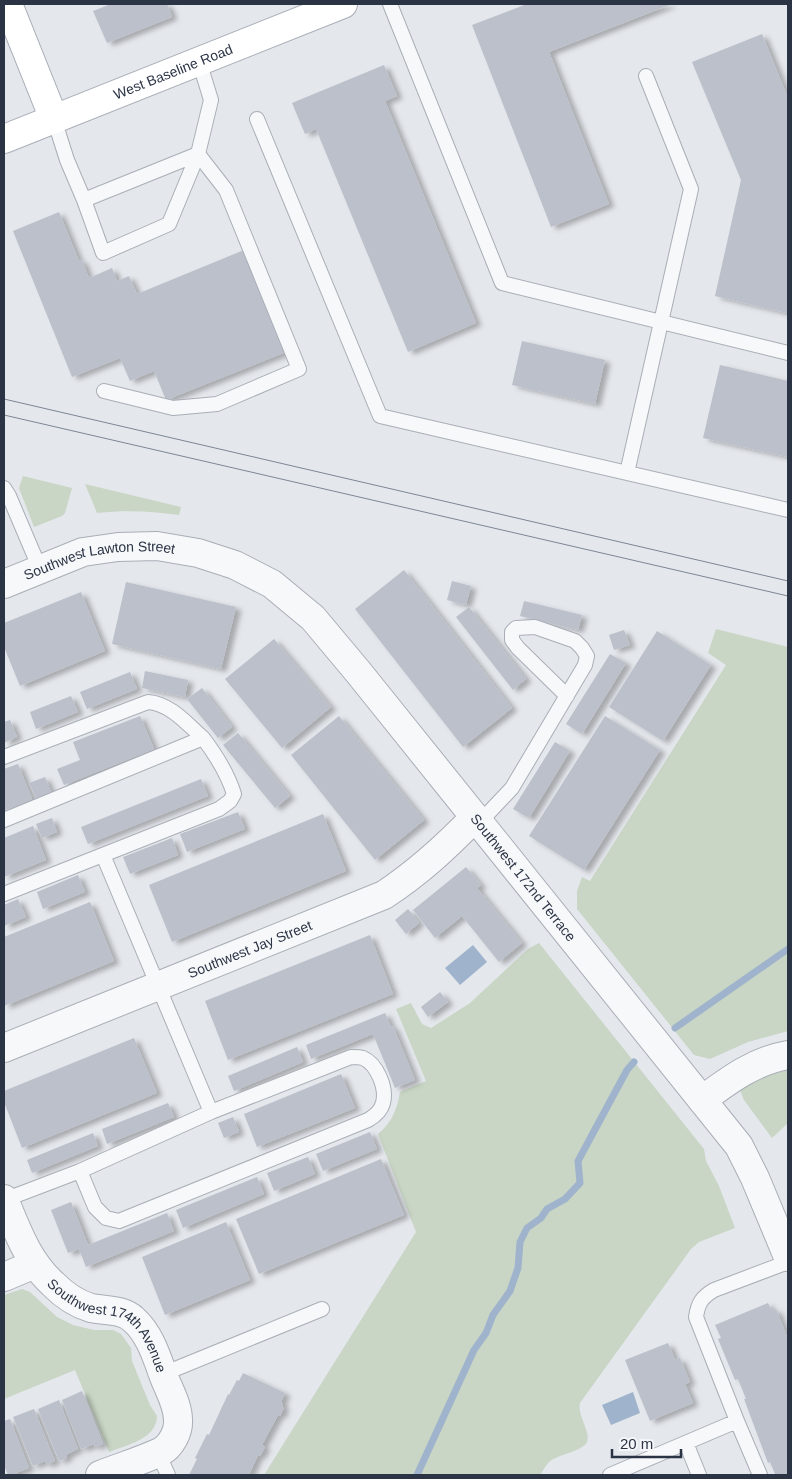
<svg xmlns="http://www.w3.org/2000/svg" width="792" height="1479" viewBox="0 0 792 1479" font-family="Helvetica,sans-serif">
<defs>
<filter id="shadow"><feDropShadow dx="5.5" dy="3" stdDeviation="2.5" flood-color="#0004"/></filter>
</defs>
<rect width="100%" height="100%" fill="#e4e7ec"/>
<path fill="#c9d6c5" d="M23 476 72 488 65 513 62 516 34 527 19 488Z
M85 484 181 507 179 515C151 511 125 510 97 513Z
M716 629 788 647V1031L748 1042 710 1059 694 1055 577 909V891L582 877 590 881 726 665 708 653Z
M539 943 704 1149 706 1161 719 1186 735 1228 699 1242 691 1249 580 1403C577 1416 591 1431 587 1442 582 1452 558 1454 549 1462 545 1466 543 1471 540 1475H264L416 1232 378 1134C392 1122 397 1110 400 1092L426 1081 396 1009 411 1003 422 1024 431 1028 470 1003 528 949Z
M788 1069V1125L787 1124 772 1138 744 1100 739 1088 764 1076Z
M22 1289 30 1292 57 1317 73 1325 94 1330H113L121 1334 131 1348 132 1361 150 1405 157 1416C157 1439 126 1445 109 1452L75 1370 4 1399V1295Z"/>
<path fill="#9fb4cc" d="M473 945 487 962 460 985 445 968Z
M633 1392 640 1413 611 1425 602 1405Z"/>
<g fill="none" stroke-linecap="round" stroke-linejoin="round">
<path stroke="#9fb4cc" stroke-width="7" d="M675 1028 788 949
M417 1475 474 1350 486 1333 493 1315 510 1291 518 1268 520 1242 527 1228 541 1218 547 1209 565 1199 580 1183 578 1161 627 1070 634 1062"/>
</g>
<path fill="#bbc0ca" filter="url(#shadow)" d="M111 4H167L172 17 107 43 93 11Z
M527 4H672L549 52 609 204 551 227 472 25Z
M762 34 788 98V307L787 313 715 296 741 180 692 62Z
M384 65 397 96 385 101 476 323 408 352 316 129 305 134 292 103Z
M59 212 79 261 82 260 89 278 112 268 117 281 129 276 137 294 244 250 286 352 166 400 154 371 130 381 120 358 72 377 13 231Z
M522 341 605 360 595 404 512 385Z
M720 365 788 381V457L703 438Z
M404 570 512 708 463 747 355 609Z
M452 581 471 586 466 605 447 600Z
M126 582 236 607 221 669 112 644Z
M81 592 105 651 20 686 4 647V623Z
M524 601 582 615 578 630 520 616Z
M469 607 526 679 513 690 456 617Z
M624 630 630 645 614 650 609 635Z
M657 631 711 665 663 741 609 707Z
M274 639 331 707 282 748 225 679Z
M610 654 626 663 582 734 566 724Z
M145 671 188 680 185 697 142 688Z
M130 672 137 689 87 709 80 692Z
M202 688 232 727 218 738 187 699Z
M71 696 78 712 36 729 30 712Z
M140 716 154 749 64 785 57 769 80 760 73 742Z
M339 716 424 820 375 860 291 755Z
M605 716 660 750 584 870 529 836Z
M10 720 17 737 4 743V722Z
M238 733 290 796 275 808 223 745Z
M555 742 570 751 529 818 513 809Z
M18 764 32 799 4 811V769Z
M45 777 51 792 36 798 29 783Z
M201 779 208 796 88 844 81 827Z
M238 812 245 829 187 852 180 834Z
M323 814 346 871 172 942 149 885Z
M52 818 57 832 42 838 36 824Z
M33 826 46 860 4 877V838Z
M172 838 178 855 130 874 123 857Z
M466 867 481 885 477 888 522 943 499 962 462 916 435 938 413 910Z
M78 875 85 892 43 909 37 892Z
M18 899 26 917 4 926V905Z
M90 902 114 961 4 1006V937Z
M408 909 419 923 406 934 395 920Z
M370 935 393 994 228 1060 205 1001Z
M440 992 448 1002 428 1017 421 1007Z
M385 1013 391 1027 393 1026 415 1080 395 1088 373 1034 311 1059 306 1045Z
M134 1038 157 1093 22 1148 4 1102V1091Z
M297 1047 303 1062 234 1091 228 1076Z
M341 1074 355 1108 257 1147 244 1114Z
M168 1103 174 1117 107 1144 102 1129Z
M233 1117 239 1132 224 1138 218 1123Z
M370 1132 377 1149 323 1171 316 1154Z
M93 1133 98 1146 32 1173 27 1160Z
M308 1157 315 1174 274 1191 267 1173Z
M381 1159 404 1215 259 1274 236 1219Z
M257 1177 264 1194 183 1228 176 1210Z
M71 1202 88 1245 167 1213 174 1231 86 1267 79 1249 68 1253 51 1210Z
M226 1222 250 1280 165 1315 142 1257Z
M768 1303 772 1311 776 1309 788 1339V1475L775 1474 770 1462 768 1463 744 1399H746L738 1379 735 1380 718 1339 721 1338 715 1325Z
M668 1343 675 1360 680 1358 690 1382 685 1384 693 1403 650 1421 625 1360Z
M243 1373 285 1393 281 1402 283 1404 282 1407 284 1408 280 1416 278 1415 262 1445 265 1447 260 1456 258 1455 249 1475H189L197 1459 195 1458 207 1434 209 1435 228 1394 229 1395 237 1380 239 1381Z
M82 1391 103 1444 95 1447 94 1444 81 1449 62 1400Z
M59 1400 78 1449 66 1455 67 1458 59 1461 38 1409Z
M34 1409 55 1461 47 1465 45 1461 33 1466 13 1417Z
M10 1419 29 1468 16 1473 17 1475H8L4 1465V1421Z"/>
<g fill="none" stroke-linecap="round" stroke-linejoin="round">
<defs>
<path id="lane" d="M390 4 502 283 788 353
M54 119 67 160 84 200 198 154 211 100 199 61
M257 119 380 416 788 510
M84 200 103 253 169 224 198 154 226 190 299 369 217 404 173 408 104 391
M627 473 691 189 646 76
M4 488 9 496 40 569
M4 757 148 702C171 704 186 723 203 738
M4 820 203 738C216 755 227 772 234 794L230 801 219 809 4 894
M479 823 512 788 585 665 587 656 582 648 575 641 535 627 516 628 512 632V640L518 648 567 696
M80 1171 211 1112
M4 1200 80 1171 95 1207 106 1218 119 1221 368 1120C375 1116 381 1111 383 1103 387 1088 377 1064 363 1058 360 1057 354 1057 351 1057L211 1112 103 855
M163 1374 322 1309
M737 1421 760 1475
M686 1443 699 1475
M158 1453 168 1475
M610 1475 737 1421 696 1317C698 1303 702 1297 714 1290L788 1262"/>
<g id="street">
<path id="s1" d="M4 584 83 552 118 547 157 546 198 553 235 565 272 584 313 618 359 673 739 1146 755 1178 788 1257"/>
<path id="s2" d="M4 1048 384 895C419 872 446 847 475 817"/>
<path d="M702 1100C729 1080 754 1061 788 1055"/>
<path id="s3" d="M4 1199C17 1230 27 1260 53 1284 63 1294 77 1304 91 1308 106 1311 123 1309 134 1320 150 1334 157 1358 164 1377 169 1390 178 1405 178 1420 179 1431 171 1447 160 1452 141 1461 120 1467 100 1475"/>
<path d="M4 1277 35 1264"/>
</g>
<g id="secondary">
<path d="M8 4 54 119"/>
<path id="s4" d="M4 139 343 4"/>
</g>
</defs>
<use href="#lane" stroke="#a9aeb7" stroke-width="16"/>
<use href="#street" stroke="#a9aeb7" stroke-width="30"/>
<use href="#secondary" stroke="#a9aeb7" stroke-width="30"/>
<use href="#lane" stroke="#f7f8fa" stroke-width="14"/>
<use href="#street" stroke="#f7f8fa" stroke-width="28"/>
<use href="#secondary" stroke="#fff" stroke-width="28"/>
<path stroke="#7d8696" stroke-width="1" d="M4 399 788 581
M4 415 788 596"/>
</g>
<g text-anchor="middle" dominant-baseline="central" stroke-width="4" stroke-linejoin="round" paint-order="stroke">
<g font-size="14" fill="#2b3445" stroke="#f4f6f9">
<text stroke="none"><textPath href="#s4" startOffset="182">West Baseline Road</textPath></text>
<text stroke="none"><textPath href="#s1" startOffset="100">Southwest Lawton Street</textPath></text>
<text stroke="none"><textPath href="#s1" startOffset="669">Southwest 172nd Terrace</textPath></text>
<text stroke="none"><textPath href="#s2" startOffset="265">Southwest Jay Street</textPath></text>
<text stroke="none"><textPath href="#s3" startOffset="172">Southwest 174th Avenue</textPath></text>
</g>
</g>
<rect width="792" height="1479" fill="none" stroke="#2b3445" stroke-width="10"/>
<path d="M612 1449v8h69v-8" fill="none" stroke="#2b3445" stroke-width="2.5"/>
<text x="620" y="1449" font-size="15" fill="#2b3445" stroke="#f4f6f9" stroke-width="4" paint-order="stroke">20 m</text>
</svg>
